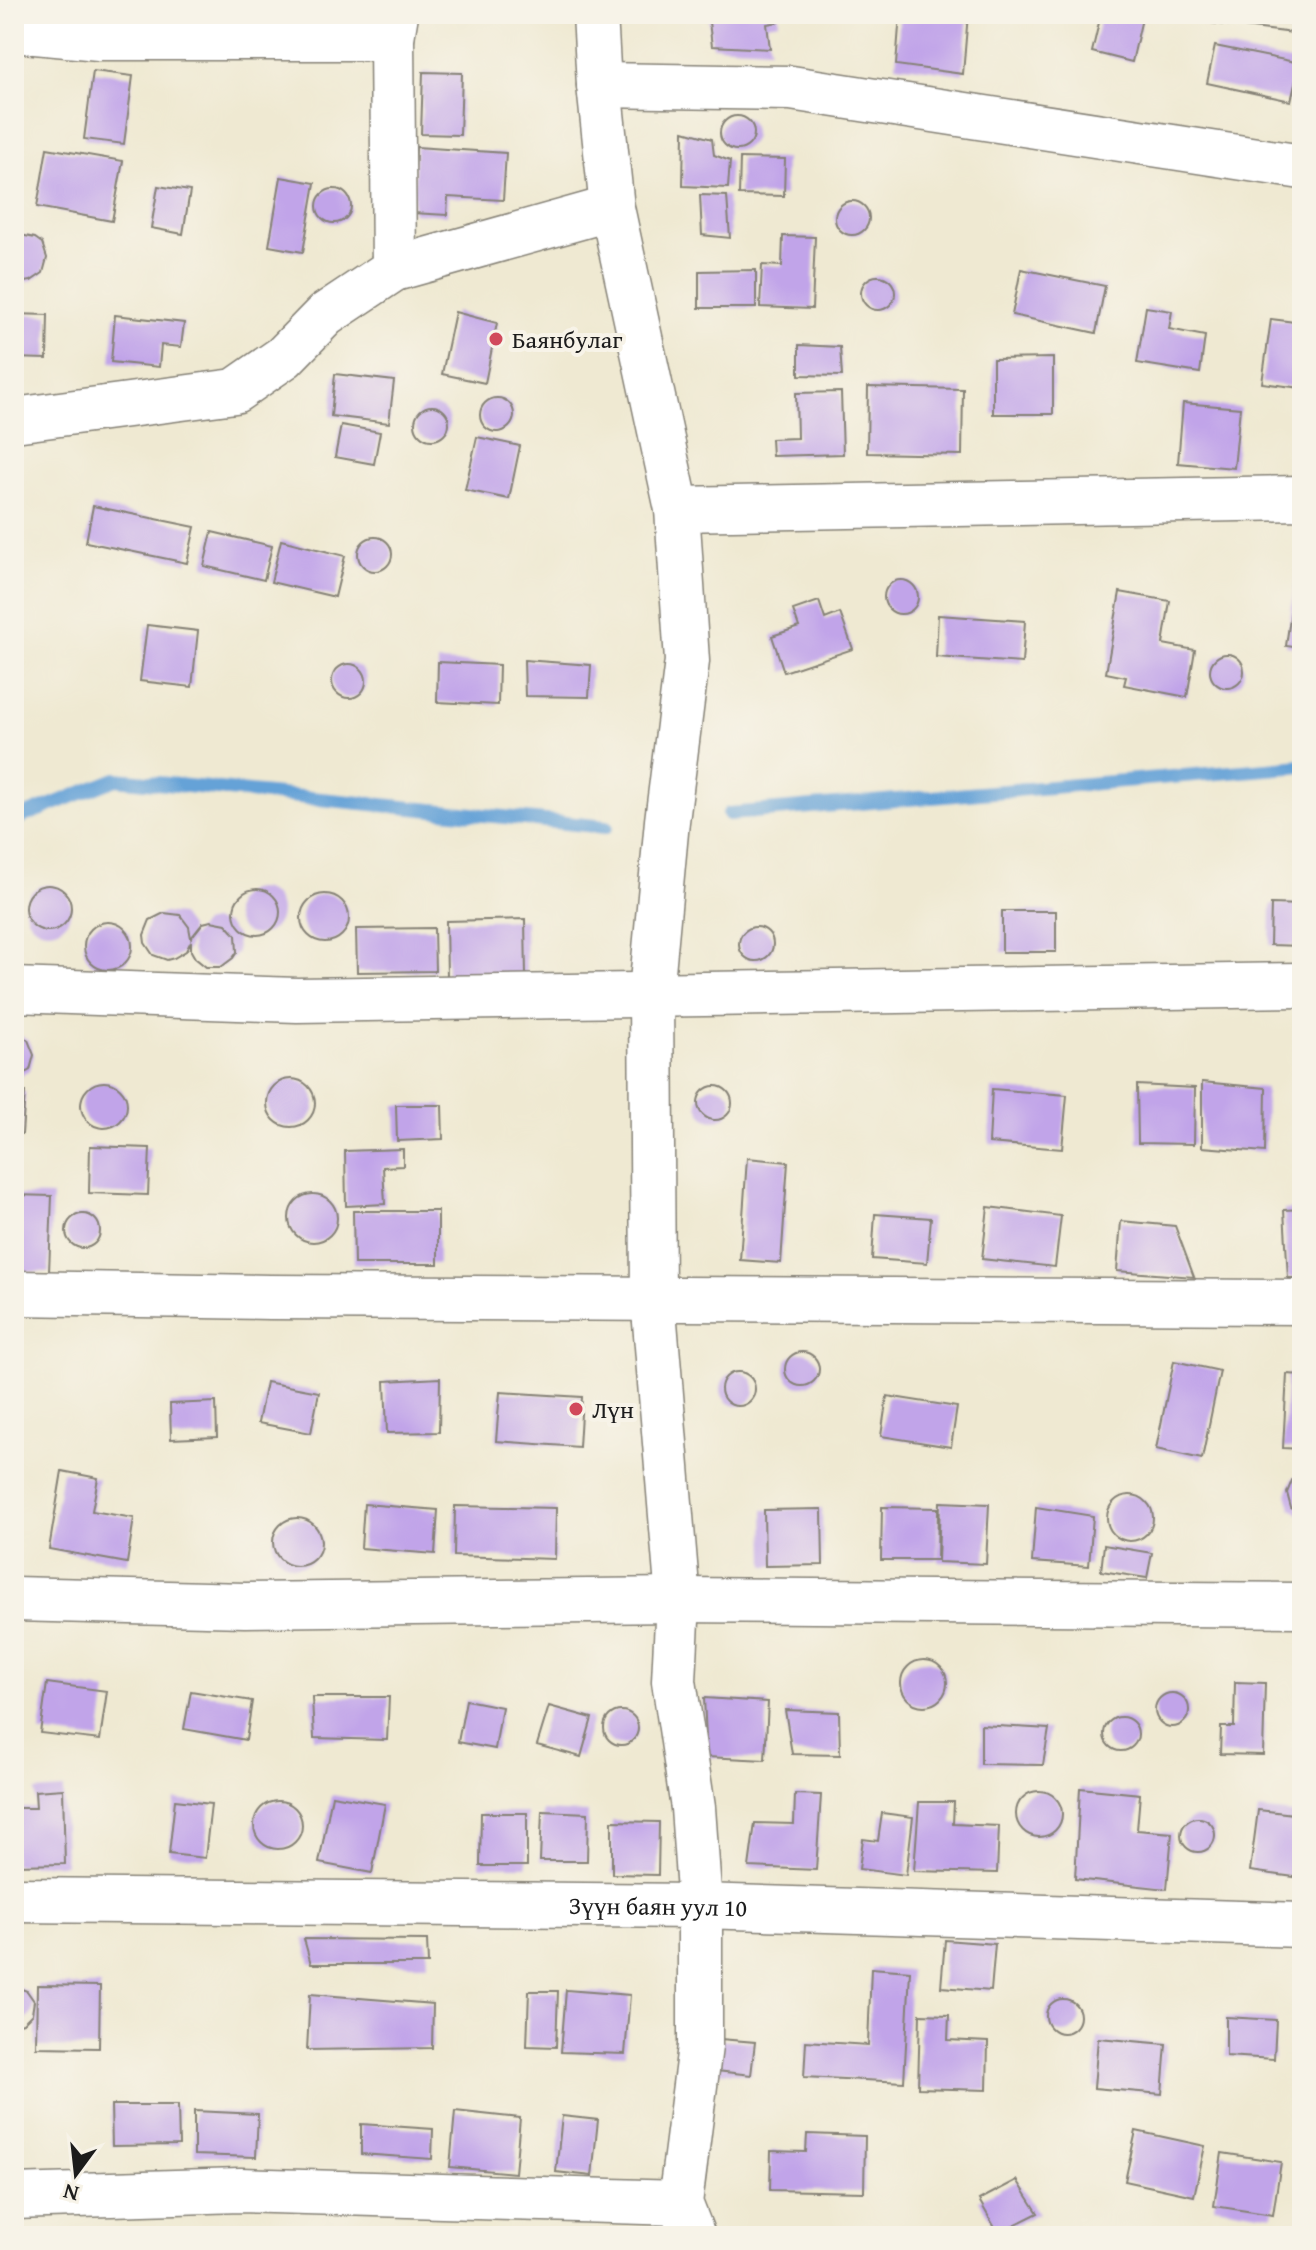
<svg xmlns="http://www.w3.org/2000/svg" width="1316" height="2250" viewBox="0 0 1316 2250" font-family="'Gentium Book Plus',serif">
<rect width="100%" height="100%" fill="#f7f3e8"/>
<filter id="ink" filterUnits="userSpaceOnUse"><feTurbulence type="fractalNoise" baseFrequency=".0125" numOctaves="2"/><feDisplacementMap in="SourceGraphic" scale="16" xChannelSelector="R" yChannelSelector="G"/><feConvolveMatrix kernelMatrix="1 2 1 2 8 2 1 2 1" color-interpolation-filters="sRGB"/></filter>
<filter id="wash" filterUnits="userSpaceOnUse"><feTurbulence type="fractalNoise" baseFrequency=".006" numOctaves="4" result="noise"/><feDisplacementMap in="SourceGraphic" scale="32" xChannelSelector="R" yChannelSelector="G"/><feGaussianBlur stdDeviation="1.8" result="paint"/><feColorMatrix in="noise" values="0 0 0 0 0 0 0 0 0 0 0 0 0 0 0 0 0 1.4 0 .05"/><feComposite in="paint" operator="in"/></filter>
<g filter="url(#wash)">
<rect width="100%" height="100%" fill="#efe9d2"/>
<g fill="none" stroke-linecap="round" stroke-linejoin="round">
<path stroke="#65a2d7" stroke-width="14" d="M729 814 1302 766
M14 820 116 779 606 827"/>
</g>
<g id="blocks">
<path fill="#c1a4e9" d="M708 14H778L779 22 767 24 770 49 712 46Z
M900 14H968L963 74 896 65Z
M1101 14H1143L1132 62 1092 52Z
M1195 14H1302V34L1195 21Z
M1215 46 1300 63 1291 101 1207 83Z
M93 71 133 76 124 144 84 139Z
M423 72 462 73 460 135 421 134Z
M720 133a17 17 0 1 1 34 0a17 17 0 1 1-34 0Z
M684 131 712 139 714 155 730 161 728 188 683 186Z
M416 147 506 153 503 200 448 197 447 215 413 213Z
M47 148 123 161 112 221 37 207Z
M740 158 785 159 784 196 739 195Z
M281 177 315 183 303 252 269 246Z
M158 186 190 191 183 234 151 228Z
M317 206a17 17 0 1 1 34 0a17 17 0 1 1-34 0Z
M700 195 727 196 730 238 702 235Z
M835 218a17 17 0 1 1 34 0a17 17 0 1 1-34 0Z
M20 235 35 238 42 243 47 258 43 273 31 281 24 282 14 280V237Z
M783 236 815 237 812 309 760 307 762 265 782 266Z
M1021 269 1105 286 1096 333 1012 315Z
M756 270V308H699V271Z
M861 293a17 17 0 1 1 34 0a17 17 0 1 1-34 0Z
M1146 307 1172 311 1169 329 1205 336 1200 373 1137 363Z
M455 312 497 323 485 383 442 374Z
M14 314 48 315 47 359 14 358Z
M115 315 184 323 181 347 161 345 159 367 111 362Z
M1271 319 1302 323V388L1262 383Z
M799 345 840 347 842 376 799 375Z
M1053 358V414H993V359Z
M335 374 394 381 389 423 331 416Z
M868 387 963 389 962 455 867 453Z
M841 392 843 454 772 456 771 439 797 438 796 393Z
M480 415a17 17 0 1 1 34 0a17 17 0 1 1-34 0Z
M1183 403 1240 408 1234 468 1178 463Z
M415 423a17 17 0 1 1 34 0a17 17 0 1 1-34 0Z
M341 425 380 432 374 464 335 457Z
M477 437 520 446 509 499 465 490Z
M93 506 195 527 187 563 86 542Z
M212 532 272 546 264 580 204 566Z
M358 554a17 17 0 1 1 34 0a17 17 0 1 1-34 0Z
M281 540 345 556 335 597 271 582Z
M1298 562 1302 563V648L1286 646Z
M884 597a17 17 0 1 1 34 0a17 17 0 1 1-34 0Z
M1120 592 1170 601 1163 644 1195 650 1187 697 1124 685 1126 677 1106 673Z
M819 601 825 619 840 613 853 649 784 672 772 636 799 627 793 610Z
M938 615 1025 621 1022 663 936 657Z
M147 625 198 631 192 687 140 681Z
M1210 671a17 17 0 1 1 34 0a17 17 0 1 1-34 0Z
M524 660 591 665 589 697 525 696Z
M438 662 499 665 498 705 437 702Z
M332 681a17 17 0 1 1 34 0a17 17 0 1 1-34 0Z
M25 908a23 23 0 1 1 46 0a23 23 0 1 1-46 0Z
M234 912a23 23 0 1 1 46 0a23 23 0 1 1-46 0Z
M301 918a24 24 0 1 1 48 0a24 24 0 1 1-48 0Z
M1271 904 1302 905V946L1270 945Z
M1002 911H1056V952H1002Z
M164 913 180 915 189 927 191 938 203 923 211 921 226 924 236 935 237 952 233 958 221 967H206L195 958 191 951V941L186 951 174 958 167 960 153 955 145 943 144 935 150 920Z
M525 919 526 976 447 977 446 921Z
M84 946a24 24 0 1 1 48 0a24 24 0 1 1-48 0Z
M739 944a17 17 0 1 1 34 0a17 17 0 1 1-34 0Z
M434 928 435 971 357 972 356 929Z
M14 1032 28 1040 34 1055 30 1070 14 1079Z
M267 1103a24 24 0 1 1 48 0a24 24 0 1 1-48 0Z
M81 1105a23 23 0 1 1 46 0a23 23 0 1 1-46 0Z
M1202 1082 1266 1088 1265 1152 1202 1147Z
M1137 1085 1195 1088 1194 1144 1138 1143Z
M698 1103a17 17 0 1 1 34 0a17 17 0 1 1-34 0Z
M992 1089 1067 1095 1062 1149 989 1143Z
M14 1091 25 1092 22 1134H14Z
M396 1105H442L443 1139 397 1141Z
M90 1146 150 1148 148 1195 89 1193Z
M403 1149V1166L383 1167 385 1204 346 1206 345 1151Z
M747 1158 788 1162 781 1263 740 1260Z
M289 1218a24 24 0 1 1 48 0a24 24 0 1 1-48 0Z
M14 1195 52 1196 49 1272 14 1271Z
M988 1207 1061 1216 1055 1267 982 1259Z
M1302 1209V1278H1288L1284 1210Z
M353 1211H438V1264H354Z
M875 1214 931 1218 927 1263 872 1259Z
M66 1231a17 17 0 1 1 34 0a17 17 0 1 1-34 0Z
M1121 1221 1175 1226 1194 1277 1117 1271Z
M785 1369a17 17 0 1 1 34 0a17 17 0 1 1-34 0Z
M1174 1361 1220 1371 1202 1459 1156 1449Z
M721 1389a17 17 0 1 1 34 0a17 17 0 1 1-34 0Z
M1287 1374 1302 1375V1449L1283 1448Z
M440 1378 439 1432 387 1433 385 1381Z
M266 1382 319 1392 311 1433 258 1423Z
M500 1392 582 1397 579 1447 496 1441Z
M887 1396 957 1407 951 1447 881 1436Z
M216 1402 217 1437 171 1439 170 1404Z
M62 1471 98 1478 92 1511 134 1518 127 1563 49 1549Z
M1302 1473V1516L1291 1508 1287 1493 1293 1478Z
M1107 1518a23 23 0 1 1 46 0a23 23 0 1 1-46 0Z
M940 1502 989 1504 986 1564 938 1562Z
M364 1504 438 1510 435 1554 361 1548Z
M455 1506 556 1508 555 1559 454 1556Z
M882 1507 938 1508 937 1560H881Z
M1036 1507 1093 1516 1089 1566 1032 1562Z
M822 1509 823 1565 765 1566 764 1510Z
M273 1542a24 24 0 1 1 48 0a24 24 0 1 1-48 0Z
M1104 1545 1152 1553 1147 1578 1101 1571Z
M901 1683a23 23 0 1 1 46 0a23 23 0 1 1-46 0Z
M1235 1682 1265 1683 1263 1755 1220 1754 1221 1727H1234Z
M47 1683 107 1691 100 1740 40 1733Z
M191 1691 252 1701 246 1740 184 1729Z
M1155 1710a17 17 0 1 1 34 0a17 17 0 1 1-34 0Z
M312 1697H389L387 1740 314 1738Z
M704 1698 768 1702 765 1760 707 1757Z
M466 1700 502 1707 495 1749 458 1742Z
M549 1706 592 1718 581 1757 537 1745Z
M785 1710 839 1712 840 1755 792 1754Z
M604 1728a17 17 0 1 1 34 0a17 17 0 1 1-34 0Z
M1104 1734a17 17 0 1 1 34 0a17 17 0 1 1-34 0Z
M981 1725 1049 1729 1043 1765 981 1764Z
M1080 1788 1140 1794 1137 1830 1172 1833 1167 1889 1075 1879Z
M63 1789 65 1864 14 1865V1808H36L35 1791Z
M1016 1814a23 23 0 1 1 46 0a23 23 0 1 1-46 0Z
M795 1794 821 1795 816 1870 749 1867 755 1823 794 1824Z
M332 1795 385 1804 372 1873 319 1863Z
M175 1800 211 1804 205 1858 169 1854Z
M254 1825a24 24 0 1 1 48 0a24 24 0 1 1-48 0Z
M919 1802H954L953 1824 999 1826 997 1873 914 1871Z
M1258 1810 1302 1815V1878L1250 1871Z
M542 1811 588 1813 587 1861H540Z
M481 1813H527V1866H480Z
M882 1813 913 1817 906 1875 859 1869 863 1839 878 1841Z
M1181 1835a17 17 0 1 1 34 0a17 17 0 1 1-34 0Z
M612 1821 659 1822 658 1875 612 1874Z
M304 1939 427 1940 428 1964H311Z
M945 1940 995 1944 991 1991 941 1987Z
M871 1968 910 1971 904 2082 804 2077 806 2041 868 2045Z
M37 1985 100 1986 99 2048 36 2047Z
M14 1986 27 1991 34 2001 32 2014 23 2023 16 2025H14Z
M566 1990 630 1995 625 2054 561 2052Z
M529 1991H558L556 2047 527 2046Z
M310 1994 433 2004 432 2048 307 2050Z
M1046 2016a17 17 0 1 1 34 0a17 17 0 1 1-34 0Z
M920 2014 949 2015 948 2040 988 2042 987 2090 918 2088Z
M1226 2017 1276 2020 1274 2059 1226 2056Z
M1299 2024H1302V2066L1295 2065Z
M1098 2038 1166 2044 1162 2094 1094 2088Z
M720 2039 755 2042 751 2075 717 2071Z
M111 2105H178L179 2145 112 2146Z
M194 2111 258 2114 256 2157 194 2155Z
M455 2111 520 2118 515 2173 450 2167Z
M562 2116 598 2120 592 2176 556 2172Z
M361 2124 433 2129 432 2159 361 2154Z
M1136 2131 1205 2146 1194 2196 1125 2181Z
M807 2134 865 2136 864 2192 770 2190 771 2151 806 2152Z
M1222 2153 1281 2162 1273 2215 1214 2206Z
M1017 2180 1038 2213 998 2233 979 2200Z"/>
</g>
</g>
<g filter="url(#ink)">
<use href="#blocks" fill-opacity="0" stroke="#868277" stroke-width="2"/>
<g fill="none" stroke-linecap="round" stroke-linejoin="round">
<defs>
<g id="minor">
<path d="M595 14 599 85 612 208 677 509 687 661 667 821 651 993 653 1298 678 1600 674 1681 693 1808 700 1906V2046L680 2203 693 2236"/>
<path d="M14 30 99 38H392"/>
<path d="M599 85 791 88 1302 167"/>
<path d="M394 269 392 38 396 14"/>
<path d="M14 420 235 391 284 357 325 315 394 269 612 208"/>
<path d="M677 509 1302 498"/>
<path d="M14 990 297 1000 1302 985"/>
<path d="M14 1293 270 1297 1302 1302"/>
<path d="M14 1599 245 1605 678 1600 1302 1605"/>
<path id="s1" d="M14 1900 700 1906 1302 1925"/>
<path d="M14 2197 240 2190 680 2203"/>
</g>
</defs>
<use href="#minor" stroke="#868277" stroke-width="47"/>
<use href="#minor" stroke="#fff" stroke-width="44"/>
</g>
</g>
<g fill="#d1495b" stroke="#f7f3e8" stroke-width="3">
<circle cx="496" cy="339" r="8"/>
<circle cx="576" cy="1409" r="8"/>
</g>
<g text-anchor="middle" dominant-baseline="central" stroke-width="8" stroke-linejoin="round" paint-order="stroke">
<g font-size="24" fill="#1c1c1c" stroke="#f7f3e8" text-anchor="start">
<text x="512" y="339">Баянбулаг</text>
<text x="592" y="1409">Лүн</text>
</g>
<g font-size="24" fill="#1c1c1c" stroke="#f7f3e8">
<text stroke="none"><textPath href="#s1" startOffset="644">Зүүн баян уул 10</textPath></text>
</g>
</g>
<rect width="1316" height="2250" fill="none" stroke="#f7f3e8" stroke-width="48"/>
<g transform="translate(76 2174) rotate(195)" stroke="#f7f3e8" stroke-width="6" paint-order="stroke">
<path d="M0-6L14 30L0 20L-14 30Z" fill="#1c1c1c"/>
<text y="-12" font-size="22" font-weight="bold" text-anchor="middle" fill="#1c1c1c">N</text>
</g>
</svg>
